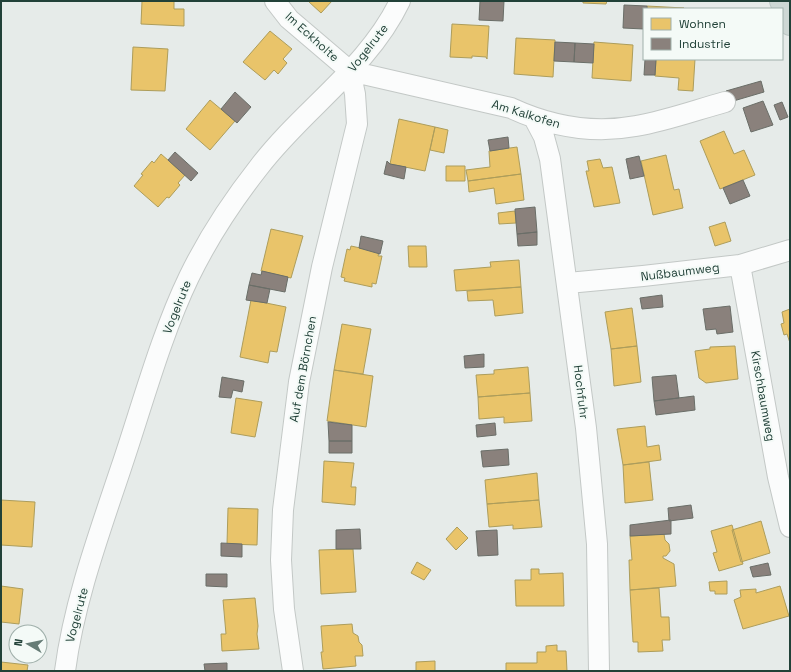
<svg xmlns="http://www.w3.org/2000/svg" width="791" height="672" viewBox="0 0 791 672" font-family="'Space Grotesk',sans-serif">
<rect width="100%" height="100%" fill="#e6ebe9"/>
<path fill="#e9c46a" stroke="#ad9d5b" d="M142 1H174V9H184V26L141 24Z
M308 1H332L321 13Z
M583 1H607L606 4 583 3Z
M647 6 684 8 647 9Z
M452 24 489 26 487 59 486 57 472 56V58L450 57Z
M270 31 292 49 283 59 287 63 278 74 274 70 265 80 243 62Z
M516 38 555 40 553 77 514 74Z
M594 42 633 45 631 81 592 78Z
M133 47 168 49 165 91 131 90Z
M656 59H695L693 91 678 90 679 78 655 76Z
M210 100 235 121 210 150 186 129Z
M399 119 435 127 425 171 390 164Z
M435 127 448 130 444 153 430 150Z
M724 131 734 154 744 150 755 175 720 189 700 141Z
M517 147 521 174 468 181 466 170 490 167 489 151Z
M161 154 185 175 178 183 180 185 169 198 167 197 158 207 134 186 143 175 141 174 152 161 154 163Z
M666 155 674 190 679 189 683 208 653 215 641 161Z
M600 159 603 168 612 167 620 203 594 207 586 171H589L587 161Z
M446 166H465V181H446Z
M521 174 524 200 496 204 494 188 469 192 468 181Z
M515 211 516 223 499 224 498 213Z
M725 222 731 241 715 246 709 227Z
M271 229 303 236 291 278 261 271Z
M351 246 379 252 378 256H382L376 284 372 283V287L344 281 345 278 341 277 347 249 350 250Z
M408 246H426L427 267H409Z
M519 260 521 287 456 291 454 270 491 267 490 262Z
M521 287 523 313 495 316 493 300 468 301 467 291Z
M251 300 286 307 277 352 270 351 268 363 240 357Z
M632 308 637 346 611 349 605 312Z
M790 309V343L787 334 784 335 781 324 784 323 782 312Z
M342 324 371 329 363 374 334 370Z
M637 346 641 382 614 386 611 349Z
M735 346 738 379 706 383 699 378 695 351 710 349V347Z
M528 367 530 393 478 397 476 375 494 374V370Z
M334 370 373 376 366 427 327 421Z
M530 393 532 421 504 423V417L479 419 478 397Z
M236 398 262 402 255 437 231 433Z
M645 426 647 447 659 445 661 460 623 465 617 429Z
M324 461 354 463 351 487H356L355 505 322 502Z
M649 462 653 500 625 503 623 465Z
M537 473 539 500 487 504 485 480Z
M1 500 35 502 32 547 1 545Z
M539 500 542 527 513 529V525L489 527 487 504Z
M228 508 258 509 257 545 227 544Z
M761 521 770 553 741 562 732 530Z
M732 525 743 564 719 571 713 553 717 552 711 531Z
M457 527 468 538 456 550 446 539Z
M664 534 665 540 669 544 670 551 666 556H663V558L674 564 676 586 630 590 629 560H632L630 536Z
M353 549 356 592 321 594 319 550Z
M417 562 431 570 424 580 411 573Z
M531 569H539V574L563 573 564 606H516L515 580H531Z
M727 581V594H715V591H710L709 582Z
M1 586 23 589 19 624 1 622Z
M780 586 789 616 743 629 734 600 741 597 740 590 756 589V593Z
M659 588 661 617H669L670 640H662L663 651 638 652V642H633L630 590Z
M255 598 258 626 257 634 259 649 222 651 221 634H226L223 600Z
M352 624 353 633 358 636 359 642 362 645 363 656H355L356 666 323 669 321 652H323L321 626Z
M557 645V651H566L567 671H506V663H537V652H546V646Z
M435 661V671H416V662Z
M1 662 28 665 27 671H1Z"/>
<path fill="#8a817c" stroke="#6a6e68" d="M480 1H504L503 21 479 20Z
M624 5 647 6V9H644V29L623 28Z
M555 42 575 43 574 62 554 61Z
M575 43 594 44 593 63 574 62Z
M645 59H656L655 75H644Z
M761 81 764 92 730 102 726 91Z
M235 92 251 107 237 123 221 109Z
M763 101 773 125 751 132 743 108Z
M782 102 788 117 780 120 774 105Z
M508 137 509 148 490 151 488 140Z
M175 152 198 173 191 181 168 160Z
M639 156 644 176 630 179 626 159Z
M387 161 390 164 406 167 404 179 384 174Z
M743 180 750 196 730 204 723 188Z
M535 207 537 232 517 234 515 209Z
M537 232V245L518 246 517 234Z
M361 236 383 241 380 254 359 248Z
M262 271 288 277 285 292 249 285 252 273 261 275Z
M249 285 270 289 267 303 246 300Z
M662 295 663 307 642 309 640 298Z
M730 306 733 332 717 334 716 329 706 330 703 309Z
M484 354V367L465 368 464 356Z
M676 375 679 398 654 401 652 377Z
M222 377 244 381 242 392 233 390 231 398 219 397Z
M694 396 695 410 656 415 654 401Z
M328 422 352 425V441H329Z
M495 423 496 435 477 437 476 425Z
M329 441H352V453H329Z
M508 449 509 465 483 467 481 451Z
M691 505 693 518 669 521 668 508Z
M671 520V534L630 536V525Z
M360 529 361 549H336V530Z
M497 530 498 555 478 556 476 531Z
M221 543 242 544V557L221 556Z
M768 563 771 575 753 577 750 567Z
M206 574H227V587L206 586Z
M227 663V671H205L204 664Z"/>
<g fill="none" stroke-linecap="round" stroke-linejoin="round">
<defs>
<path id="minor" d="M275 1 289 19 350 71 511 108C550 126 593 134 636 126 666 121 696 110 725 102
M534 118 544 137 550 159 586 428 597 544 599 671
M740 265 778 477 790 527
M568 283 643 276 740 265 790 250
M65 671C74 602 99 534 121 468 142 406 161 335 189 277 208 238 233 200 259 167 303 109 368 68 400 1
M293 671 284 609 281 560 283 510 299 382 322 267 357 124 355 94 350 71"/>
<path id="primary" d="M781 1 790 24"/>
</defs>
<use href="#minor" stroke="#c3c8c6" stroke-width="22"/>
<use href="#primary" stroke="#bdc7c4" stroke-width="24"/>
<use href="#minor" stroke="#fbfcfc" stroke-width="20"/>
<use href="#primary" stroke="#cdd7d4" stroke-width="22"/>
</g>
<g text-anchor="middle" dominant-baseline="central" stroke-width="4" stroke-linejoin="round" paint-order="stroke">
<g font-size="12" fill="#214138" stroke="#f4faf7">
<text transform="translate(312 37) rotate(42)">Im Eckholte</text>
<text transform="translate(368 48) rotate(-52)">Vogelrute</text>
<text transform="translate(526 114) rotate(17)">Am Kalkofen</text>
<text transform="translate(680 272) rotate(-7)">Nußbaumweg</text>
<text transform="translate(177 307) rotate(-68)">Vogelrute</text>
<text transform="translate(303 369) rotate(-80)">Auf dem Börnchen</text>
<text transform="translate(581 392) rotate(83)">Hochfuhr</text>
<text transform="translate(763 396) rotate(80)">Kirschbaumweg</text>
<text transform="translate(77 615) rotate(-75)">Vogelrute</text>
</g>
</g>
<rect width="791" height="672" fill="none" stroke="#214138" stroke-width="4"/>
<rect x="643" y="8" width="140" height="52" fill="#f4faf7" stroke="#a0b0ab"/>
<rect x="651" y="18" width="20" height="12" fill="#e9c46a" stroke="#a0b0ab"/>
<text x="679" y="28" font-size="12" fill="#214138">Wohnen</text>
<rect x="651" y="38" width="20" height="12" fill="#8a817c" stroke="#a0b0ab"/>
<text x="679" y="48" font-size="12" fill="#214138">Industrie</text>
<g transform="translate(28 644) rotate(279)"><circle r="19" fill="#f4faf7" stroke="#a0b0ab"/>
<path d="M0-3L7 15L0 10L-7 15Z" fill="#667c76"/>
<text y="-6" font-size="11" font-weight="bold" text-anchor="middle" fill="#214138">N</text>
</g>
</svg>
